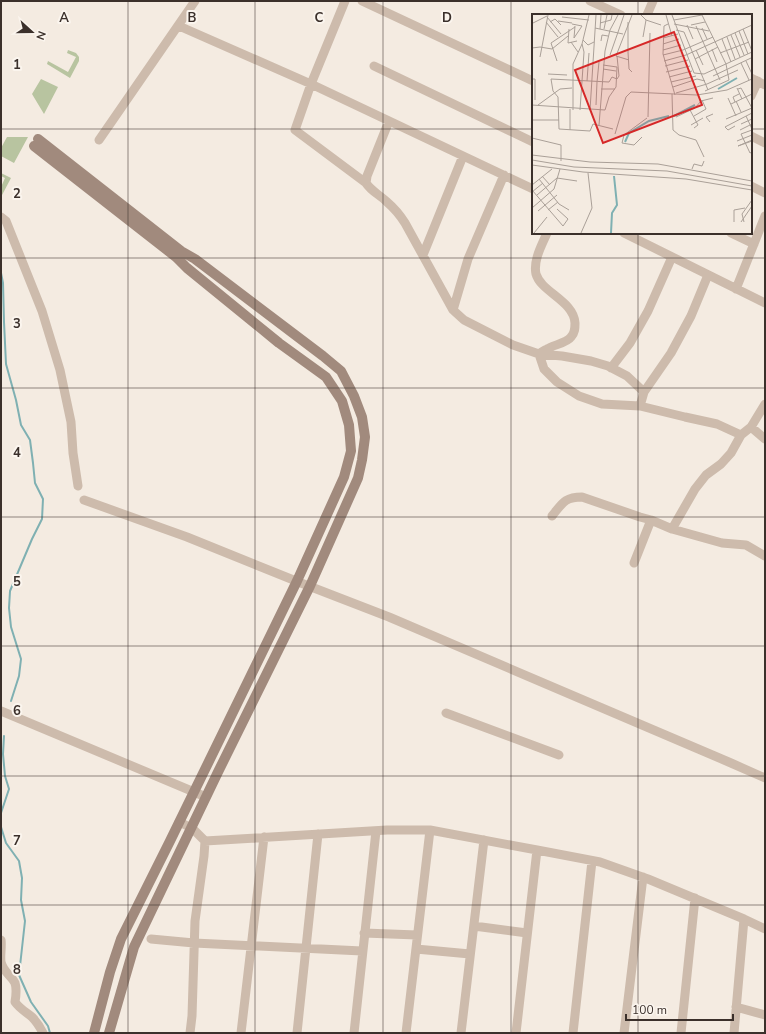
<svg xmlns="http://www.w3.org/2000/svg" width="766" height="1034" viewBox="0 0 766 1034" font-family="'Nunito Sans',sans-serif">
<rect width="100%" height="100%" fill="#f4ebe1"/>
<path fill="#b8c4a0" d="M68 50 76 53 79 57V61L70 78 47 64 48 61 68 72 76 57 67 53Z
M41 79 58 87 44 114 32 94Z
M7 137H28L14 163 1 156V148Z
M1 173 11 178 1 197V187L5 178 1 176Z"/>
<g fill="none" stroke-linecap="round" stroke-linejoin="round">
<path stroke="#7fb0b2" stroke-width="2" d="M1 273 3 283 4 322 6 364 16 400 21 425 30 440 33 463 35 483 43 499 42 519 32 539 10 591 9 608 11 627 21 659 19 676 11 701
M4 736 3 754 5 776 9 789 1 813V827L6 843 19 861 22 878 21 900 25 921 19 975 31 1002 48 1026 50 1033"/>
<path stroke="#cdbbac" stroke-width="9" d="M345 1 311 84 295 130 366 183C371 191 380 195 387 202 394 208 400 215 405 223L453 310 464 320 513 345 539 354 562 356 591 361 608 366 627 376 644 392
M362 1 533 81
M590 1 621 15
M647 15 653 1
M179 26 311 84 533 189
M374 66 533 142
M751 78 765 85
M751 96 758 81
M751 136 765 143
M99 140 195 1
M366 183 367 176 389 121
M751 186 765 193
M1 217 6 221 42 311 60 370 71 422 73 453 78 486
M547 233C542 245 533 260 536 274 541 292 574 301 575 323 575 328 575 333 571 337 567 343 553 345 547 349 544 350 542 352 539 354L544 369 557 382 579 396 602 404 640 406 685 417 717 424 741 435
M624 233 765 303
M731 233 754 244
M423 255 463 156
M736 289 765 216
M453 310 468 259 504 175
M611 368 630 343 648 311 672 257
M640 406 644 392 671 353 691 316 708 275
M751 427 765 439
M84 500 187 537 301 583 389 617 731 763 765 778
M552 516C562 504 564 497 582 497L640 517 651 520 672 529 722 543 746 545 765 556
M672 529 695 489 706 475 721 464 731 453 741 435 751 427 765 404
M634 563 651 520
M1 711 206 797
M446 713 559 755
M179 822 192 828 205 841 387 830H430L537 850 600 862 648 879 744 919 765 929
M474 926 527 933
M364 933 417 935
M151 939 194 943 362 951
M1 940C2 947 0 955 1 962 3 972 11 975 15 983 17 989 16 996 15 1002 20 1009 26 1012 32 1017 37 1022 40 1027 43 1033
M416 949 470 954
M736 1007 765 1015
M190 1033 192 1016 195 921 204 856 205 841
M241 1033 264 837
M297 1033 318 834
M354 1033 376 831
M406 1033 430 830
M461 1033 484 840
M516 1033 537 850
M573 1033 592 861
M624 1033 643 877
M681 1033 695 898
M734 1033 744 919"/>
<path stroke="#a18a7d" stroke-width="10" d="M38 139 181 251 195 259 323 356 341 371 354 396 362 417 365 437 362 460 358 478 310 586 218 772 134 947 109 1033
M34 146 176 257 187 268 279 343 326 377 342 401 349 425 351 451 344 477 297 581 170 841 121 939 110 972 94 1033"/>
</g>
<path fill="none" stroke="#3b302b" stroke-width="1" stroke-opacity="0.55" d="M128 1V1033M255 1V1033M383 1V1033M511 1V1033M638 1V15M1 129H533M751 129H765M638 233V1033M1 258H765M1 388H765M1 517H765M1 646H765M1 776H765M1 905H765"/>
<g transform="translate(532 14)">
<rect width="220" height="220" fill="#f4ebe1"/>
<path fill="none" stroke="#7fb0b2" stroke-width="2" d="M186 75 205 64M142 102 163 91M93 128 97 119 117 107 137 102M79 219 80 199 85 191 82 162"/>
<path fill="none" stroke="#aaa098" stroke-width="1" d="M109 1 114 6 129 11M134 1 140 22M140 1 162 59M170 1 194 50 197 66 173 77M15 3 29 20M30 3 57 6M142 6 170 1M26 7 40 9M14 8 26 23M18 8 23 5 29 11M96 8V38L97 55 100 58M1 9 15 2M68 9 79 6 80 1M40 10 50 12 42 24M136 10 132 12 131 40 143 81M142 10 177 17M155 11 161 25M159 11 173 8M164 12 188 66M63 14 91 20M170 14 175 25M37 15 36 29 45 27M68 15 69 1M72 15 75 1M211 15 220 37M144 16 152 18 176 76M207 17 216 40M203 19 212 41M199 21 208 43M111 23 114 6M195 23 203 45M42 24 43 12M131 24 146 20M190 25 199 48M51 26 56 31 62 28M69 27 70 21 76 22M39 28 46 38M131 30 147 25M0 34 8 33 20 35 36 22M180 35 185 48M131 36 149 31M164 36 171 51M188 39 217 28M78 41 92 1M131 41 151 36 181 23M84 42 100 1M84 42 97 46M8 43 16 1M163 45 186 33M25 47 19 29 43 13M132 47 154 41 220 11M214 47 220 60M209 49 217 66M71 51 85 53M133 52 156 46M71 55 84 57M134 58 158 52M162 59 172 60 220 38M16 60 35 61M181 62 219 44M137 63 160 57M0 65H3V86M55 67 57 39M65 68 67 48M139 68 164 62M141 73 165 65 173 67M205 74 210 85M69 75H83M206 75 209 74 220 94M144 79 175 70 206 56M140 80 141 116 147 121 164 126 172 143M196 84 204 102M204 87 209 98M203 88 201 83 207 80M199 90 220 80M0 91 73 96 77 83 84 73 85 53M6 91 28 75 40 74M64 91 65 68M41 96V50L50 30 57 1M48 96 52 38 50 30M58 96 64 1M158 96 166 111 162 114M162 102 174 95 170 86M214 102 220 115M116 103 118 19M144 103 163 94 169 87 181 84M194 105 220 94M0 106H27M178 108 174 103 181 100M209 110 220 105M67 111 73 37 78 16 86 1M159 111 171 104M203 112 196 116 193 113 220 99M81 115 61 110 58 117 27 115 26 83 21 77 19 65 77 68 80 63 85 65 87 62 85 42M38 116V95M208 116 220 110M220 116 209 120 218 139 220 138M83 120 94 83 99 78 165 81 195 76 220 65M110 123 102 131 90 129 92 121 115 104M0 124 29 131V147M220 126 206 132 220 127M205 127 220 121M0 141 58 148 126 150 220 167M0 146 42 153 135 157 220 172M0 151 51 158 154 165 220 176M160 155 162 150 170 152 172 147M10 162 18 171M7 165 27 190 37 196M0 171 20 155M0 176 31 212 36 205 25 195M0 178 11 169M5 181 25 164 45 167M0 194 22 175 28 155M16 196 26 188M6 197 25 181M202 208V196L213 194M209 208 220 192M212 208 210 200 220 186M2 219 15 203M49 219 60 194 56 159"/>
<path fill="#d62828" fill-opacity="0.15" stroke="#d62828" stroke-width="2" d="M142 18 170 91 71 129 43 56Z"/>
<rect width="220" height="220" fill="none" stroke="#3b302b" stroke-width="2"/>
</g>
<g font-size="13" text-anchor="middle" font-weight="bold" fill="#3b302b" stroke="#fbf5ee" stroke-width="4" stroke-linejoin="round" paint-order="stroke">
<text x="64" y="22">A</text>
<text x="192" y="22">B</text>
<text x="319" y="22">C</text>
<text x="447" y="22">D</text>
<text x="17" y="69">1</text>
<text x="17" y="198">2</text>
<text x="17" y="328">3</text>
<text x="17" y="457">4</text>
<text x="17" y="586">5</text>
<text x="17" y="715">6</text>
<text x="17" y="845">7</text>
<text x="17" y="974">8</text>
</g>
<rect width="766" height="1034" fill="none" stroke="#3b302b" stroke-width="4"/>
<g transform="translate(32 32) rotate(111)" stroke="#fbf5ee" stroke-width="3" paint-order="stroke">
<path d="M0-3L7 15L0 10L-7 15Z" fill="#3b302b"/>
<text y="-6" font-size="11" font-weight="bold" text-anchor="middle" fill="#3b302b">N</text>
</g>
<path d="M626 1014v6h107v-6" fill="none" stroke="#3b302b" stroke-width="2"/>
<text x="632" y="1014" font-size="12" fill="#3b302b" stroke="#fbf5ee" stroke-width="3" paint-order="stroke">100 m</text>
</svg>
